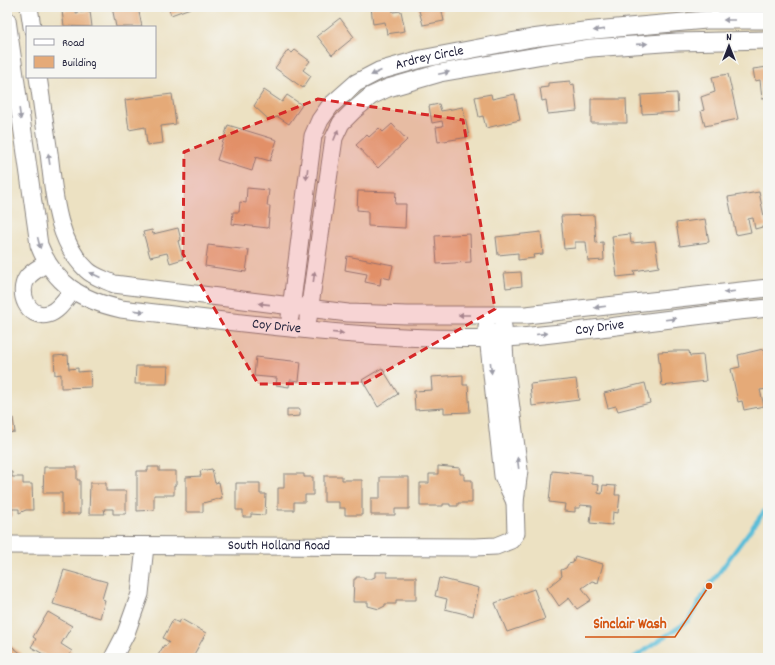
<svg xmlns="http://www.w3.org/2000/svg" width="775" height="665" viewBox="0 0 775 665" font-family="Dekko,sans-serif">
<rect width="100%" height="100%" fill="#f6f6f2"/>
<filter id="ink" filterUnits="userSpaceOnUse"><feTurbulence type="fractalNoise" baseFrequency=".025" numOctaves="2"/><feDisplacementMap in="SourceGraphic" scale="8" xChannelSelector="R" yChannelSelector="G"/><feConvolveMatrix kernelMatrix="1 2 1 2 8 2 1 2 1" color-interpolation-filters="sRGB"/></filter>
<filter id="wash" filterUnits="userSpaceOnUse"><feTurbulence type="fractalNoise" baseFrequency=".012" numOctaves="4" result="noise"/><feDisplacementMap in="SourceGraphic" scale="16" xChannelSelector="R" yChannelSelector="G"/><feGaussianBlur stdDeviation="0.9" result="paint"/><feColorMatrix in="noise" values="0 0 0 0 0 0 0 0 0 0 0 0 0 0 0 0 0 1.4 0 .05"/><feComposite in="paint" operator="in"/></filter>
<g filter="url(#wash)">
<rect width="100%" height="100%" fill="#ece1c2"/>
<g fill="none" stroke-linecap="round" stroke-linejoin="round">
<path stroke="#5abdd8" stroke-width="4.5" d="M633 658 688 621 709 586 768 506"/>
</g>
<g id="blocks">
<path fill="#e5aa78" d="M112 7H138L142 27H116Z
M160 7H193L171 15 168 7 161 10Z
M371 7H392L393 12 401 11 405 31 387 34 385 22 373 24Z
M418 7H441L444 21 423 25Z
M76 9V13L90 11 92 27 64 26 62 11Z
M340 18 354 37 332 55 317 36Z
M288 50 292 53 295 50 310 61 303 70 311 76 303 88 275 68Z
M768 67V98L762 99 760 80 755 81 753 69Z
M728 74 738 119 705 126 701 111 704 110 701 97 715 92 712 77Z
M570 81V85L574 84 577 111 548 114 546 100 542 101 540 88 548 87V83Z
M264 90 282 102 287 95 302 105 289 124 278 117 268 119 254 106Z
M677 93 678 112 642 114 641 95Z
M172 94 176 124 161 126 163 143 147 145 145 127 129 130 125 100Z
M491 94 492 99 515 94 520 120 486 128 483 116 479 117 475 97Z
M591 99H626L627 123H591Z
M439 104 441 111 463 107 469 137 438 142 436 127 443 126 442 121 432 123 429 106Z
M392 124 407 140 378 168 356 145 367 135 369 137 379 128 383 132Z
M228 125 277 140 270 161 256 157 252 171 217 160Z
M247 188 269 190 267 206H270L268 228 232 224 233 212H239L240 202 246 203Z
M358 191 396 192 395 204H406L405 228 368 226V211L357 210Z
M759 192 766 226 755 229 753 218 748 219 751 232 736 235 728 197Z
M594 215 596 243 603 242 604 260 588 261 586 242H575V248L564 249 561 216Z
M705 219 709 242 680 246 676 223Z
M178 228 181 240 178 241 183 259 170 263 167 253 150 257 143 232 152 230 153 234Z
M541 232 543 254 533 255 534 258 518 260V253L498 255 496 237Z
M470 234 471 262 437 264 435 236Z
M630 234 631 243 655 241 659 267 634 271 635 275 617 277 612 236Z
M208 245 249 250 246 272 205 266Z
M347 256 393 265 390 279 381 277 380 285 365 282 367 274 345 270Z
M521 272 522 286 506 288 504 273Z
M763 349 768 372V389L760 390 764 406 744 410 742 401 738 402 731 369 740 367 738 355Z
M674 351H689L690 356 703 355 706 381 662 386 658 352Z
M68 355 69 369 78 368V372L90 371 91 387 61 388V374L55 375 54 356Z
M256 357 301 362 299 381 290 380 289 387 276 385 277 378 254 376Z
M136 366H168L167 384H135Z
M382 368 398 394 378 407 362 380Z
M463 375V385H468L470 412 444 413V408L415 410 414 391 432 390 431 377Z
M576 379 579 400 532 406 530 384Z
M645 383 650 403 618 411 616 406 608 408 604 393Z
M287 409H300V416L287 417Z
M13 418 15 432 7 433V419Z
M438 466 460 468V474H464V480H472V503H458V506H450V504H443V506H420V483H429V474H438Z
M44 467H77V480H80V514H62V493H43Z
M148 467H159V471H176V485H174V495H154V510L137 511V471H148Z
M212 469 215 483 219 482 222 498 203 503V512H186V477L201 476 200 471Z
M552 471 592 475V484L599 485 598 493 602 494 603 485 616 486 615 495H620L618 513 613 512 612 525 590 523 592 506 580 505V508H575V512L564 511 565 504 549 502Z
M7 472H12V477H23V484H32L33 510H26L19 513V509H12V516L7 515Z
M284 474H304V477H313V495H305V502H294V510H278V488H284Z
M324 476H342V480H362V515H345V508H339V502H324Z
M380 477H409V509H395V515H371V498H380Z
M90 483H106V491H126V514H113V509H104L105 514H89Z
M236 483H260V494H266L265 515 251 514V517H243V510H236Z
M575 556 603 564 598 583 592 581 582 588 591 600 577 609 569 598 559 606 547 588 562 576 561 570 566 568 568 564 573 563Z
M64 570 107 582 102 599 105 600 100 618 53 604Z
M375 572H387V577H416V600H396V604H385V606L379 609 368 606V602H353L354 579H356V577H364V579H370L375 577Z
M439 578 479 588 473 616 445 609 447 599 435 596Z
M534 589 545 619 507 632 495 603Z
M48 612 72 626 61 644 72 651 67 658H50L31 647 36 639 33 637Z
M181 619 206 633 192 658H160L157 657 164 645 166 646 169 642 163 638 173 620 179 623Z
M10 645 27 658H7V650Z"/>
</g>
</g>
<g filter="url(#ink)">
<use href="#blocks" fill-opacity="0" stroke="#87827e" stroke-width="1"/>
<g fill="none" stroke-linecap="round" stroke-linejoin="round">
<defs>
<g id="minor">
<path d="M29 7 32 27"/>
<path id="s1" d="M7 20 39 245C54 284 81 300 121 309 247 323 374 342 502 338 537 337 574 331 609 327 662 320 715 313 768 308"/>
<path d="M38 77C42 102 45 128 49 153 54 193 56 241 87 270 94 277 106 280 114 284L348 313 407 315H526L768 288"/>
<path d="M47 263C41 267 32 271 27 278 17 293 28 319 48 314 59 311 66 298 73 290"/>
<path id="s2" d="M290 317 313 136 320 120 330 106 356 83 379 71 421 59 532 38 584 31 706 20H768"/>
<path d="M308 319 334 138 341 123 353 111 371 96 388 88 440 73 543 55 591 48 677 42 768 40"/>
<path d="M487 327 503 476 515 502"/>
<path id="s3" d="M7 545 475 547 496 546 511 540 516 533 515 502 519 470 505 362 503 326"/>
<path d="M113 658 126 633 140 594 145 546"/>
</g>
</defs>
<use href="#minor" stroke="#87827e" stroke-width="19"/>
<use href="#minor" stroke="#fff" stroke-width="17"/>
</g>
<defs><path id="oneway-solid" d="M-6-.8H1V-3.2L6.5 0L1 3.2V.8H-6Z"/></defs>
<g fill="#9c9ca7">
<use href="#oneway-solid" transform="translate(729 20) rotate(180)"/>
<use href="#oneway-solid" transform="translate(599 30) rotate(174)"/>
<use href="#oneway-solid" transform="translate(642 44) rotate(-4)"/>
<use href="#oneway-solid" transform="translate(376 73) rotate(155)"/>
<use href="#oneway-solid" transform="translate(444 73) rotate(-12)"/>
<use href="#oneway-solid" transform="translate(20 114) rotate(82)"/>
<use href="#oneway-solid" transform="translate(336 135) rotate(-68)"/>
<use href="#oneway-solid" transform="translate(49 159) rotate(-98)"/>
<use href="#oneway-solid" transform="translate(307 174) rotate(97)"/>
<use href="#oneway-solid" transform="translate(39 243) rotate(76)"/>
<use href="#oneway-solid" transform="translate(95 275) rotate(-156)"/>
<use href="#oneway-solid" transform="translate(314 277) rotate(-82)"/>
<use href="#oneway-solid" transform="translate(729 292) rotate(173)"/>
<use href="#oneway-solid" transform="translate(264 304) rotate(-174)"/>
<use href="#oneway-solid" transform="translate(600 307) rotate(173)"/>
<use href="#oneway-solid" transform="translate(139 311) rotate(6)"/>
<use href="#oneway-solid" transform="translate(464 315) rotate(180)"/>
<use href="#oneway-solid" transform="translate(671 319) rotate(-7)"/>
<use href="#oneway-solid" transform="translate(338 333) rotate(5)"/>
<use href="#oneway-solid" transform="translate(542 334) rotate(-5)"/>
<use href="#oneway-solid" transform="translate(491 368) rotate(84)"/>
<use href="#oneway-solid" transform="translate(518 463) rotate(-97)"/>
</g>
</g>
<path fill="#d62828" fill-opacity="0.2" stroke="#d62828" stroke-width="3" stroke-dasharray="8 5" stroke-linejoin="round" d="M318 99 463 120 495 309 365 383 258 384 183 254 184 152Z"/>
<g text-anchor="middle" dominant-baseline="central" stroke-width="3" stroke-linejoin="round" paint-order="stroke">
<g font-size="14" fill="#22223b" stroke="#f6f6f2">
<text stroke="none"><textPath href="#s2" startOffset="330">Ardrey Circle</textPath></text>
<text stroke="none"><textPath href="#s1" startOffset="493">Coy Drive</textPath></text>
<text stroke="none"><textPath href="#s1" startOffset="817">Coy Drive</textPath></text>
<text stroke="none"><textPath href="#s3" startOffset="272">South Holland Road</textPath></text>
</g>
</g>
<path fill="none" stroke="#d45411" stroke-width="1.5" d="M709 586L675 637H585"/>
<circle fill="#d45411" stroke="#f6f6f2" stroke-width="1.5" cx="709" cy="586" r="4"/>
<g font-size="15" text-anchor="middle" font-weight="bold" fill="#d45411" stroke="#f6f6f2" stroke-width="3" stroke-linejoin="round" paint-order="stroke">
<text x="630" y="628">Sinclair Wash</text>
</g>
<rect width="775" height="665" fill="none" stroke="#f6f6f2" stroke-width="24"/>
<rect x="26" y="26" width="130" height="52" fill="#f6f6f2" stroke="#a1a1a9"/>
<rect x="34" y="39" width="20" height="6" fill="#ffffff" stroke="#a1a1a9"/>
<text x="62" y="46" font-size="12" fill="#22223b">Road</text>
<rect x="34" y="56" width="20" height="12" fill="#e5aa78" stroke="#a1a1a9"/>
<text x="62" y="66" font-size="12" fill="#22223b">Building</text>
<g transform="translate(729 46)" stroke="#f6f6f2" stroke-width="3" paint-order="stroke">
<path d="M0-3L7 15L0 10L-7 15Z" fill="#22223b"/>
<text y="-6" font-size="11" font-weight="bold" text-anchor="middle" fill="#22223b">N</text>
</g>
</svg>
